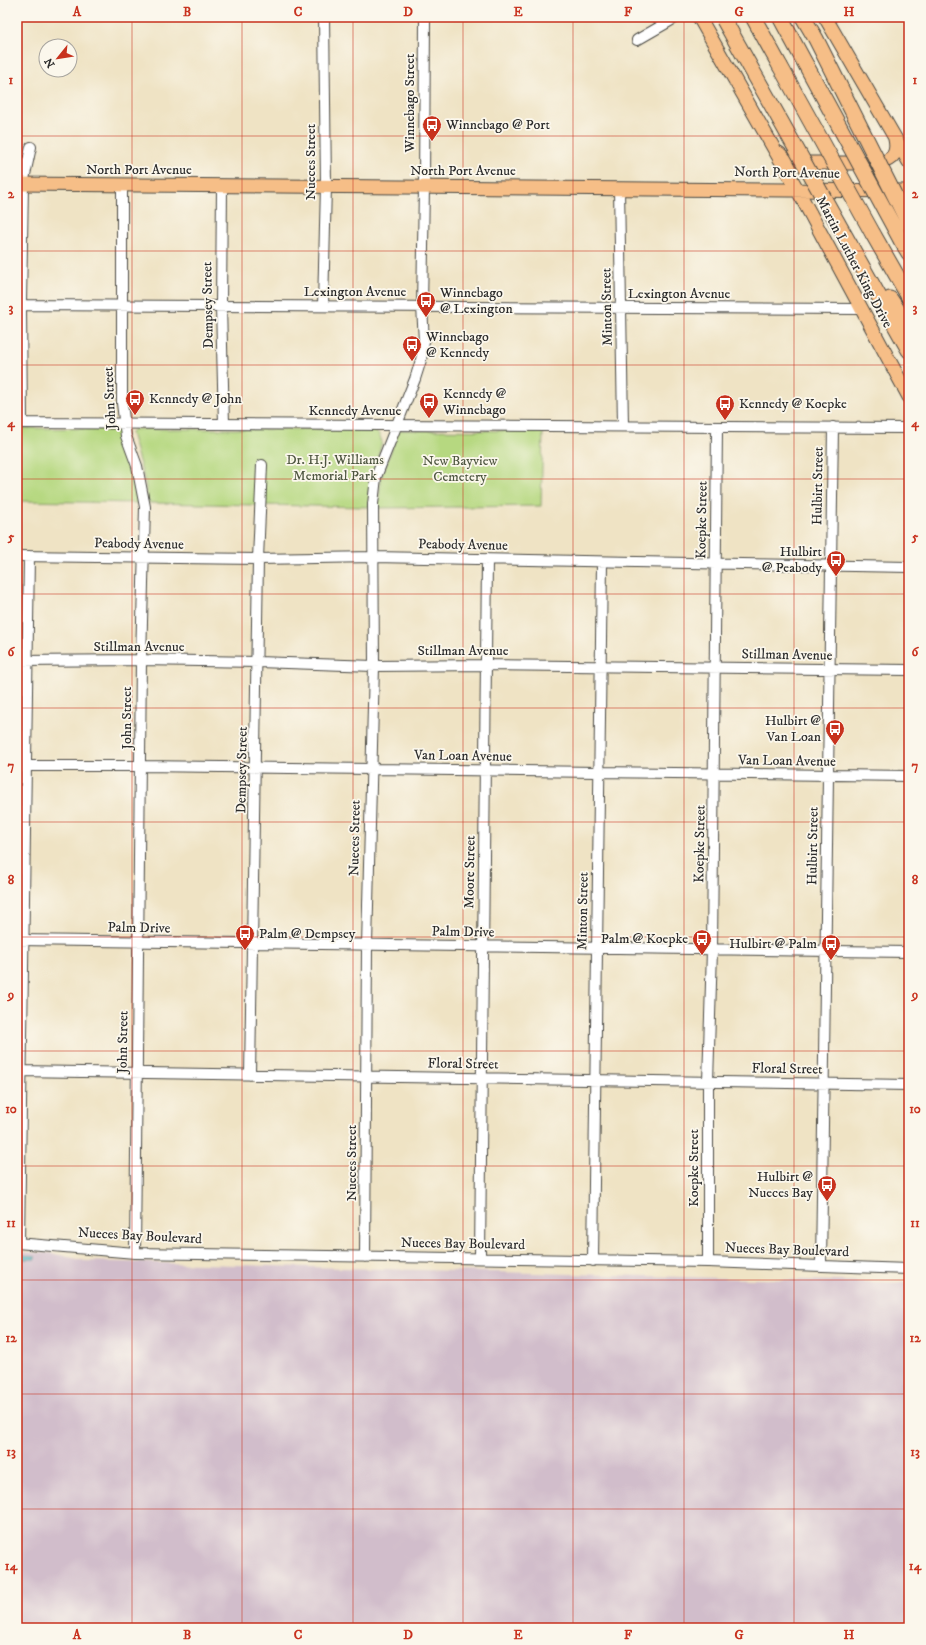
<svg xmlns="http://www.w3.org/2000/svg" width="926" height="1645" viewBox="0 0 926 1645" font-family="'IM FELL DW Pica',serif">
<rect width="100%" height="100%" fill="#fbf7ec"/>
<filter id="ink" filterUnits="userSpaceOnUse"><feTurbulence type="fractalNoise" baseFrequency=".025" numOctaves="2"/><feDisplacementMap in="SourceGraphic" scale="8" xChannelSelector="R" yChannelSelector="G"/><feConvolveMatrix kernelMatrix="1 2 1 2 8 2 1 2 1" color-interpolation-filters="sRGB"/></filter>
<filter id="wash" filterUnits="userSpaceOnUse"><feTurbulence type="fractalNoise" baseFrequency=".012" numOctaves="4" result="noise"/><feDisplacementMap in="SourceGraphic" scale="16" xChannelSelector="R" yChannelSelector="G"/><feGaussianBlur stdDeviation="0.9" result="paint"/><feColorMatrix in="noise" values="0 0 0 0 0 0 0 0 0 0 0 0 0 0 0 0 0 1.4 0 .05"/><feComposite in="paint" operator="in"/></filter>
<g filter="url(#wash)">
<rect width="100%" height="100%" fill="#efe3c4"/>
<path fill="#d1bdcb" d="M17 1252 51 1253 86 1261 909 1283V1628H17Z"/>
<path fill="#b6d880" stroke="#708256" d="M17 428 119 429 134 475 139 503 17 501Z
M134 429H370L379 434 382 442 371 481 369 507 148 503 145 482 131 433Z
M399 430 543 431 541 506 378 508 381 478Z"/>
<path fill="#5bc7d2" stroke="#43797e" d="M17 1255 35 1256V1259H17Z"/>
</g>
<g filter="url(#ink)">
<g fill="none" stroke-linecap="round" stroke-linejoin="round">
<defs>
<path id="minor" d="M637 40 677 17
M122 186V403L126 436 137 466 145 507 141 660 135 1253
M222 186 221 306 224 424
M619 188 623 426
M17 305 861 309
M323 306 326 186 324 17
M17 423 909 428
M22 423 21 304 23 184 31 147
M17 556 258 559 374 557 909 567
M17 661 141 660 258 662 374 666 486 665 909 670
M17 766H141L909 776
M17 940 909 952
M17 1071 909 1085
M250 1075 258 559 262 465
M17 1243 135 1253 708 1262 909 1269
M19 1243 29 556
M365 1257 367 945 374 666 373 504 376 477 415 379 421 360 424 341 422 307 424 187 425 17
M480 1258 487 559
M593 1261 602 562
M708 1262V1082L712 950 717 427
M821 1265 833 427"/>
<path id="major" d="M699 17 797 189 909 397
M825 17 909 162
M779 153 787 161 795 163H879C893 160 898 153 895 139
M17 184C314 188 612 187 909 191"/>
<path id="highway" d="M753 17 780 66
M780 17 806 65
M873 234 909 297
M901 240 909 253
M850 245 909 350
M890 299 909 327"/>
</defs>
<use href="#minor" stroke="#484742" stroke-width="12"/>
<use href="#major" stroke="#484742" stroke-width="15"/>
<use href="#highway" stroke="#484742" stroke-width="17"/>
<use href="#minor" stroke="#fff" stroke-width="10"/>
<use href="#major" stroke="#f6be87" stroke-width="13"/>
<use href="#highway" stroke="#f6be87" stroke-width="15"/>
<defs>
<path id="highway-bridge" d="M803 17 816 39 909 224
M724 20 850 245
M806 65 901 240
M780 66 873 234"/>
</defs>
<use href="#highway-bridge" stroke="#484742" stroke-width="17" stroke-linecap="butt"/>
<use href="#highway-bridge" stroke="#f6be87" stroke-width="15"/>
</g>
</g>
<path fill="none" stroke="#c8321e" stroke-width="1" stroke-opacity="0.55" d="M132 17V1628M242 17V1628M353 17V1628M463 17V1628M573 17V1628M684 17V1628M794 17V1628M17 136H909M17 251H909M17 365H909M17 479H909M17 594H909M17 708H909M17 822H909M17 937H909M17 1051H909M17 1166H909M17 1280H909M17 1394H909M17 1509H909"/>
<defs>
<symbol id="bus-pin" viewBox="-11 -11 22 30"><path d="M0 17L-7.5 6A9.5 9.5 0 1 1 7.5 6Z" fill="#c8321e" stroke="#fbf7ec"/><path d="M-5-6H5V4H4V6H2V4H-2V6H-4V4H-5ZM-3.5-4V0h7V-4ZM-3.5 1.2v1.5H-2V1.2ZM2 1.2v1.5H3.5V1.2Z" fill="#fff"/></symbol>
</defs>
<g fill-rule="evenodd">
<use href="#bus-pin" x="421" y="114" width="22" height="30"/>
<use href="#bus-pin" x="415" y="290" width="22" height="30"/>
<use href="#bus-pin" x="401" y="334" width="22" height="30"/>
<use href="#bus-pin" x="124" y="388" width="22" height="30"/>
<use href="#bus-pin" x="418" y="391" width="22" height="30"/>
<use href="#bus-pin" x="714" y="393" width="22" height="30"/>
<use href="#bus-pin" x="825" y="549" width="22" height="30"/>
<use href="#bus-pin" x="824" y="718" width="22" height="30"/>
<use href="#bus-pin" x="234" y="923" width="22" height="30"/>
<use href="#bus-pin" x="691" y="928" width="22" height="30"/>
<use href="#bus-pin" x="820" y="933" width="22" height="30"/>
<use href="#bus-pin" x="816" y="1174" width="22" height="30"/>
</g>
<g text-anchor="middle" dominant-baseline="central" stroke-width="3.5" stroke-linejoin="round" paint-order="stroke">
<g font-size="14" fill="#2b2b2b" stroke="#fbf7ec">
<text transform="translate(410 103) rotate(-90)">Winnebago Street</text>
<text transform="translate(311 162) rotate(-90)">Nueces Street</text>
<text x="139" y="170">North Port Avenue</text>
<text x="463" y="171">North Port Avenue</text>
<text transform="translate(787 173) rotate(1)">North Port Avenue</text>
<text transform="translate(854 262) rotate(62)">Martin Luther King Drive</text>
<text x="355" y="292">Lexington Avenue</text>
<text x="679" y="294">Lexington Avenue</text>
<text transform="translate(208 305) rotate(-91)">Dempsey Street</text>
<text transform="translate(607 307) rotate(-91)">Minton Street</text>
<text transform="translate(110 398) rotate(-93)">John Street</text>
<text x="355" y="411">Kennedy Avenue</text>
<text transform="translate(818 486) rotate(-89)">Hulbirt Street</text>
<text transform="translate(702 520) rotate(-89)">Koepke Street</text>
<text transform="translate(139 544) rotate(1)">Peabody Avenue</text>
<text transform="translate(463 545) rotate(1)">Peabody Avenue</text>
<text x="139" y="647">Stillman Avenue</text>
<text x="463" y="651">Stillman Avenue</text>
<text transform="translate(787 655) rotate(1)">Stillman Avenue</text>
<text transform="translate(127 718) rotate(-90)">John Street</text>
<text transform="translate(463 756) rotate(1)">Van Loan Avenue</text>
<text transform="translate(787 761) rotate(1)">Van Loan Avenue</text>
<text transform="translate(242 770) rotate(-89)">Dempsey Street</text>
<text transform="translate(355 838) rotate(-89)">Nueces Street</text>
<text transform="translate(700 844) rotate(-89)">Koepke Street</text>
<text transform="translate(813 846) rotate(-89)">Hulbirt Street</text>
<text transform="translate(470 872) rotate(-89)">Moore Street</text>
<text transform="translate(583 911) rotate(-89)">Minton Street</text>
<text transform="translate(139 928) rotate(1)">Palm Drive</text>
<text transform="translate(463 932) rotate(1)">Palm Drive</text>
<text transform="translate(123 1042) rotate(-89)">John Street</text>
<text transform="translate(463 1064) rotate(1)">Floral Street</text>
<text transform="translate(787 1069) rotate(1)">Floral Street</text>
<text transform="translate(352 1163) rotate(-90)">Nueces Street</text>
<text transform="translate(694 1168) rotate(-90)">Koepke Street</text>
<text transform="translate(140 1236) rotate(3)">Nueces Bay Boulevard</text>
<text transform="translate(463 1244) rotate(1)">Nueces Bay Boulevard</text>
<text transform="translate(787 1250) rotate(2)">Nueces Bay Boulevard</text>
</g>
<g font-size="14" fill="#2b2b2b" stroke="#fbf7ec" text-anchor="start">
<text x="446" y="125">Winnebago @ Port</text>
<text x="440" y="293">Winnebago<tspan x="440" dy="16">@ Lexington</tspan></text>
<text x="426" y="337">Winnebago<tspan x="426" dy="16">@ Kennedy</tspan></text>
<text x="443" y="394">Kennedy @<tspan x="443" dy="16">Winnebago</tspan></text>
<text x="149" y="399">Kennedy @ John</text>
<text x="739" y="404">Kennedy @ Koepke</text>
<text x="822" y="552" text-anchor="end">Hulbirt<tspan x="822" dy="16">@ Peabody</tspan></text>
<text x="821" y="721" text-anchor="end">Hulbirt @<tspan x="821" dy="16">Van Loan</tspan></text>
<text x="259" y="934">Palm @ Dempsey</text>
<text x="688" y="939" text-anchor="end">Palm @ Koepke</text>
<text x="817" y="944" text-anchor="end">Hulbirt @ Palm</text>
<text x="813" y="1177" text-anchor="end">Hulbirt @<tspan x="813" dy="16">Nueces Bay</tspan></text>
</g>
<g font-size="14" fill="#4e5640" stroke="#fbf7ec">
<text x="335" y="460">Dr. H.J. Williams<tspan x="335" dy="16">Memorial Park</tspan></text>
<text x="460" y="461">New Bayview<tspan x="460" dy="16">Cemetery</tspan></text>
</g>
</g>
<rect width="926" height="1645" fill="none" stroke="#fbf7ec" stroke-width="44"/>
<g transform="translate(58 58) rotate(240)"><circle r="19" fill="#fbf7ec" stroke="#a8a59f"/>
<path d="M0-3L7 15L0 10L-7 15Z" fill="#c8321e"/>
<text y="-6" font-size="11" font-weight="bold" text-anchor="middle" fill="#2b2b2b">N</text>
</g>
<rect x="22" y="22" width="882" height="1601" fill="none" stroke="#c8321e" stroke-width="1.5"/>
<g font-size="13" text-anchor="middle" font-weight="bold" fill="#c8321e">
<text x="77" y="16">A</text>
<text x="187" y="16">B</text>
<text x="298" y="16">C</text>
<text x="408" y="16">D</text>
<text x="518" y="16">E</text>
<text x="628" y="16">F</text>
<text x="739" y="16">G</text>
<text x="849" y="16">H</text>
<text x="11" y="84">1</text>
<text x="915" y="84">1</text>
<text x="11" y="198">2</text>
<text x="915" y="198">2</text>
<text x="11" y="312">3</text>
<text x="915" y="312">3</text>
<text x="11" y="427">4</text>
<text x="915" y="427">4</text>
<text x="11" y="541">5</text>
<text x="915" y="541">5</text>
<text x="11" y="656">6</text>
<text x="915" y="656">6</text>
<text x="11" y="770">7</text>
<text x="915" y="770">7</text>
<text x="11" y="884">8</text>
<text x="915" y="884">8</text>
<text x="11" y="999">9</text>
<text x="915" y="999">9</text>
<text x="11" y="1113">10</text>
<text x="915" y="1113">10</text>
<text x="11" y="1227">11</text>
<text x="915" y="1227">11</text>
<text x="11" y="1342">12</text>
<text x="915" y="1342">12</text>
<text x="11" y="1456">13</text>
<text x="915" y="1456">13</text>
<text x="11" y="1570">14</text>
<text x="915" y="1570">14</text>
<text x="77" y="1639">A</text>
<text x="187" y="1639">B</text>
<text x="298" y="1639">C</text>
<text x="408" y="1639">D</text>
<text x="518" y="1639">E</text>
<text x="628" y="1639">F</text>
<text x="739" y="1639">G</text>
<text x="849" y="1639">H</text>
</g>
</svg>
